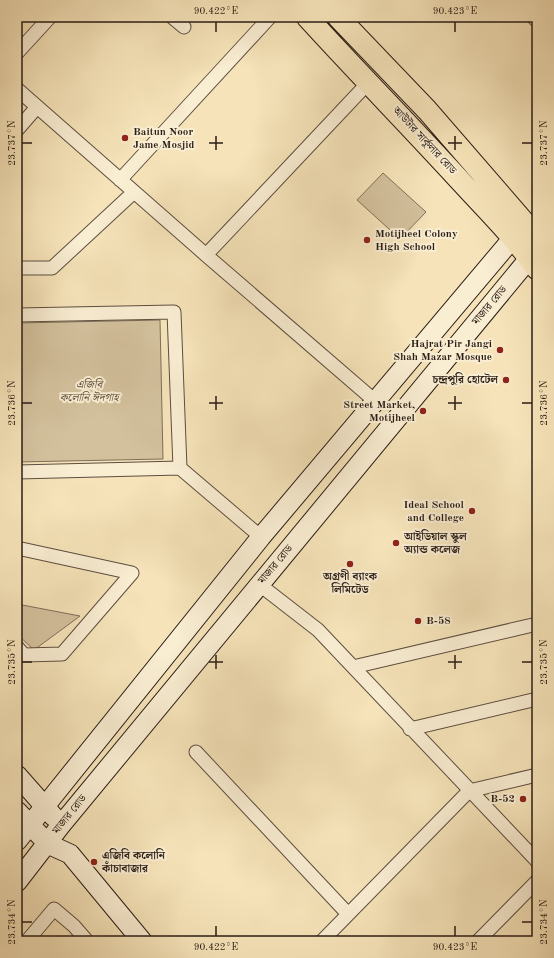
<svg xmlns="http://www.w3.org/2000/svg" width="554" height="958" viewBox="0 0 554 958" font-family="'Old Standard TT','Noto Serif Bengali',serif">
<rect width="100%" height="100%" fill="#f6e3b9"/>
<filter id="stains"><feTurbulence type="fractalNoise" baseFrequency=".005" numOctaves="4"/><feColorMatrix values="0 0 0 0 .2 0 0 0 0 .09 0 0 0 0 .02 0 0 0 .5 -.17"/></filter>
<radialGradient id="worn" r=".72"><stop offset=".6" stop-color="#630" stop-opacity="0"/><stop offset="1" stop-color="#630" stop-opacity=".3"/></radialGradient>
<path fill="#d3c19d" stroke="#7e6f5a" d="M383 173 426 212 400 239 357 200Z
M160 320 163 459 17 462V323Z
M17 604 80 616 34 650 17 634Z"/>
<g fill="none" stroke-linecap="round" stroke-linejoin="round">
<defs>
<path id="street" d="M172 17 184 27
M533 17 537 21
M17 53 50 17
M17 89 206 255 375 401
M17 130 37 107
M120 180 270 17
M206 255 368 83
M17 268H52L134 192
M17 315 174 312 180 468
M17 472 180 468 261 537
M17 548 132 573 62 654 24 655 17 647
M260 585 318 630 537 861
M353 667 537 624
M410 729 537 699
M196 752 348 914
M27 941 54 909 74 926 87 941
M322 941 469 791 537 775
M478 941 537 881"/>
<path id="secondary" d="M17 775 54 817
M17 811 48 844 70 854 142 941
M17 841 261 537 523 226
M17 882 61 825 537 249"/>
<path id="primary" d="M307 17C359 74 413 129 465 186 490 213 516 239 537 269
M338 17 427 110 537 237"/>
</defs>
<use href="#street" stroke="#5d4e3f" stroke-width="15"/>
<use href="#secondary" stroke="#2a1d16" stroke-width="21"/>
<use href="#primary" stroke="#2a1d16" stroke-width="23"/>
<use href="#street" stroke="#f9edd2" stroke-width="13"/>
<use href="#secondary" stroke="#f9edd2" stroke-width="19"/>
<use href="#primary" stroke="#f6e3b9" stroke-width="21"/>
</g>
<path fill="none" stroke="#2a1d16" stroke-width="1.5" d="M216 22V32M455 22V32M216 136V150M455 136V150M22 143H32M209 143H223M448 143H462M522 143H532M216 396V410M455 396V410M22 403H32M209 403H223M448 403H462M522 403H532M216 655V669M455 655V669M22 662H32M209 662H223M448 662H462M522 662H532M22 922H32M522 922H532M216 926V936M455 926V936"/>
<g fill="#8f2418" stroke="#f9edd2" stroke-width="1.5">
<circle cx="125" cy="138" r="4"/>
<circle cx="367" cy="240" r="4"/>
<circle cx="500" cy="350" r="4"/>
<circle cx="506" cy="380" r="4"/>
<circle cx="423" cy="411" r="4"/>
<circle cx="472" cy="511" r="4"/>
<circle cx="396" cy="543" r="4"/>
<circle cx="350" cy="564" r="4"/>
<circle cx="418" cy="621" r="4"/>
<circle cx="523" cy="799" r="4"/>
<circle cx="94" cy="862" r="4"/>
</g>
<g text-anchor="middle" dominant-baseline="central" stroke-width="4" stroke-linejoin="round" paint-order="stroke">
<g font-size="11" font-weight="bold" fill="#2a1d16" stroke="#f9edd2" text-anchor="start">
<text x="133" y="132">Baitun Noor<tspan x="133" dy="13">Jame Mosjid</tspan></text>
<text x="375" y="234">Motijheel Colony<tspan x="375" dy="13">High School</tspan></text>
<text x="492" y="344" text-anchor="end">Hajrat Pir Jangi<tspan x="492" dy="13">Shah Mazar Mosque</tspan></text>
<text x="498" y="380" text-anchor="end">চন্দ্রপুরি হোটেল</text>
<text x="415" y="405" text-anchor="end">Street Market,<tspan x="415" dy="13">Motijheel</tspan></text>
<text x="464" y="505" text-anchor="end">Ideal School<tspan x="464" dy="13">and College</tspan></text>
<text x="404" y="537">আইডিয়াল স্কুল<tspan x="404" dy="13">অ্যান্ড কলেজ</tspan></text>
<text x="350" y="577" text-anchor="middle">অগ্রণী ব্যাংক<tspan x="350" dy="13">লিমিটেড</tspan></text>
<text x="426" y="621">B-58</text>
<text x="515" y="799" text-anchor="end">B-52</text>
<text x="102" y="856">এজিবি কলোনি<tspan x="102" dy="13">কাঁচাবাজার</tspan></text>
</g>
<g font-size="11" fill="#2a1d16" stroke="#f9edd2">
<text transform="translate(424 141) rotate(47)">আউটার সার্কুলার রোড</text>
<text transform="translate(490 306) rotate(-50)">মাজার রোড</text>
<text transform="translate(276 565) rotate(-50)">মাজার রোড</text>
<text transform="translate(70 815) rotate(-51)">মাজার রোড</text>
</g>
<g font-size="11" font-style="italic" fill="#5d4e3e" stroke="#f9edd2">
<text x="89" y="385">এজিবি<tspan x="89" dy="13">কলোনি ঈদগাহ</tspan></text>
</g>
</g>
<rect width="554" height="958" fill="none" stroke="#f6e3b9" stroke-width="44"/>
<rect x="22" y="22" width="510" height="914" fill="none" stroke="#2a1d16" stroke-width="1.5"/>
<g font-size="10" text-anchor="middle" fill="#2a1d16">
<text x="216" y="14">90.422°E</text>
<text x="455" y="14">90.423°E</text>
<text transform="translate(11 143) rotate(-90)" y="4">23.737°N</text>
<text transform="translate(543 143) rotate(-90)" y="4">23.737°N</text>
<text transform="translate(11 403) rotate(-90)" y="4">23.736°N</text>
<text transform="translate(543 403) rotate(-90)" y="4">23.736°N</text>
<text transform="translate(11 662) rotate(-90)" y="4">23.735°N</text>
<text transform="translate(543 662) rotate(-90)" y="4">23.735°N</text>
<text transform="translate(11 922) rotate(-90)" y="4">23.734°N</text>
<text transform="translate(543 922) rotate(-90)" y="4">23.734°N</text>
<text x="216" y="950">90.422°E</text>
<text x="455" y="950">90.423°E</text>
</g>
<rect width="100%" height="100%" filter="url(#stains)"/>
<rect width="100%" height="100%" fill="url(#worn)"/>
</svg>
